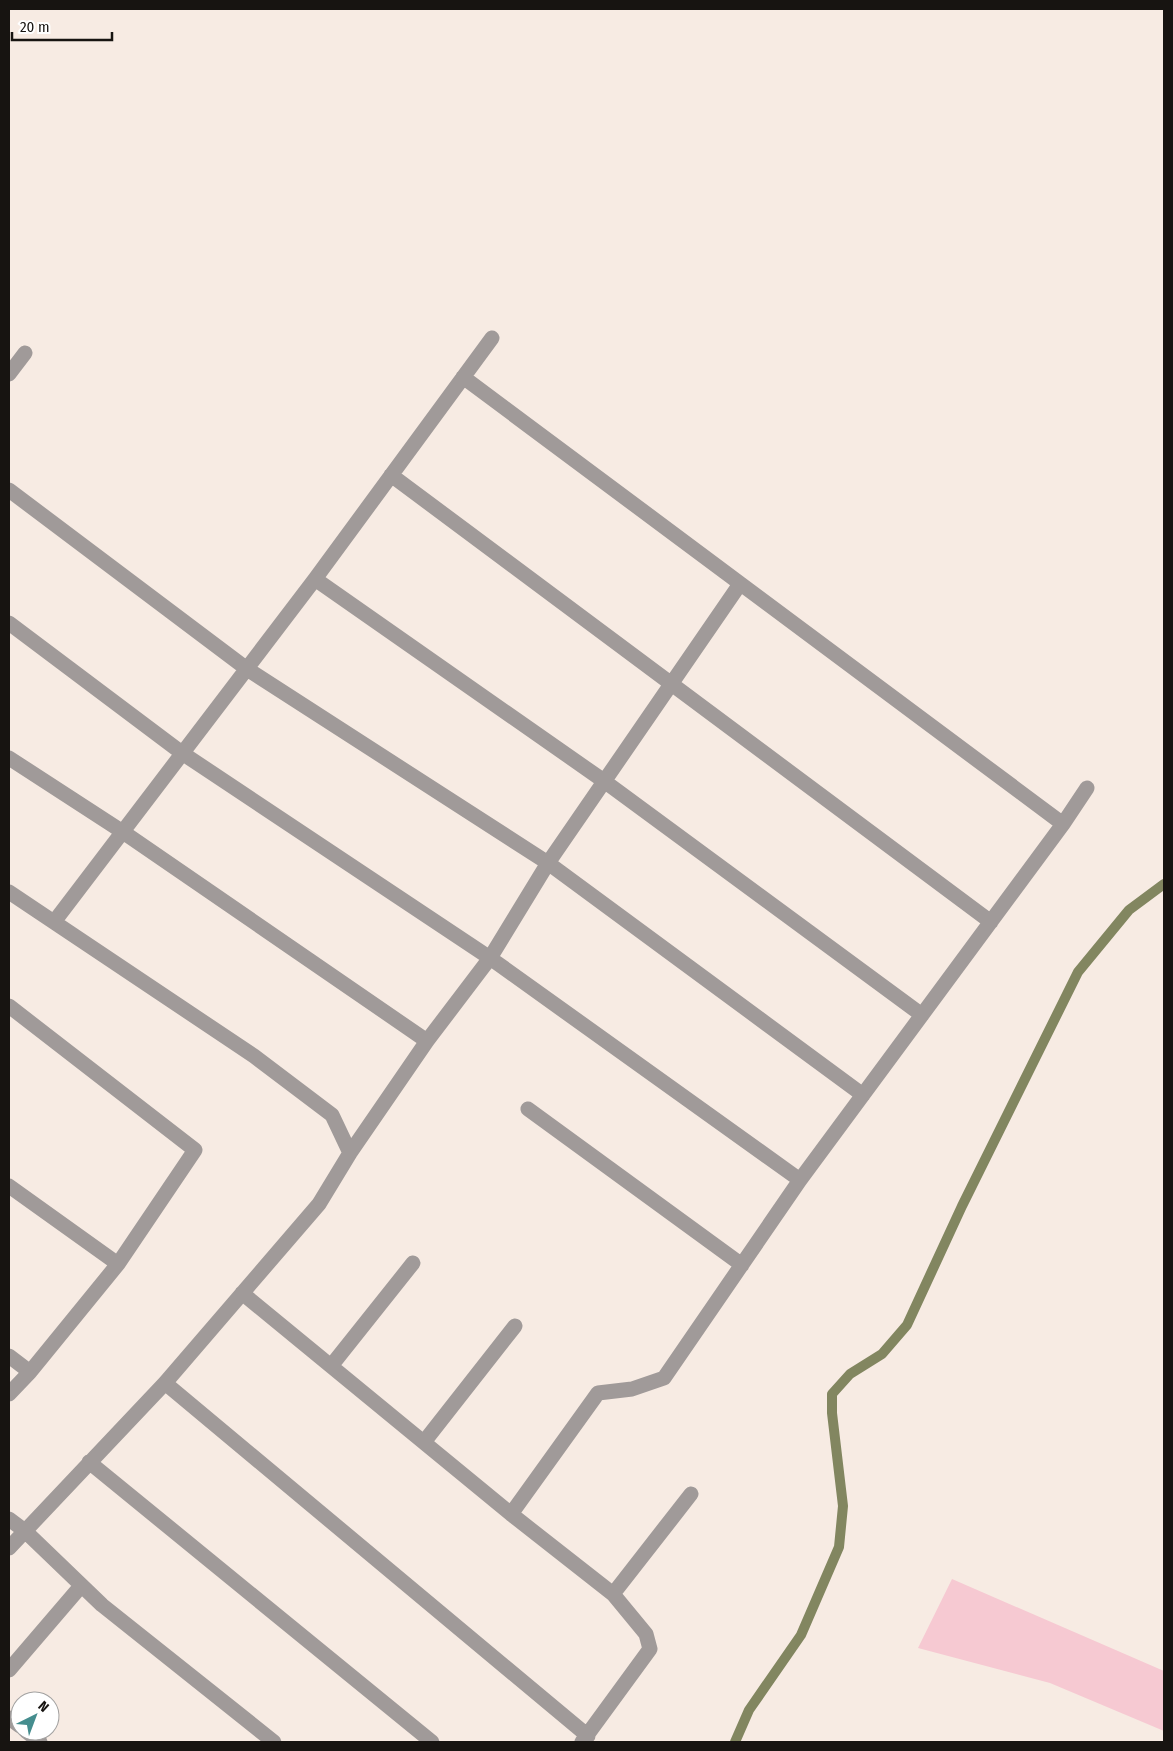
<svg xmlns="http://www.w3.org/2000/svg" width="1173" height="1751" viewBox="0 0 1173 1751" font-family="'Fira Sans Condensed',sans-serif">
<rect width="100%" height="100%" fill="#f7ebe3"/>
<path fill="#f6c9d2" d="M952 1579 1164 1671V1731L1050 1683 918 1648Z"/>
<g fill="none" stroke-linecap="round" stroke-linejoin="round">
<path stroke="#828660" stroke-width="10" d="M735 1742 749 1710 801 1635 839 1547 843 1506 832 1413V1394L850 1374 882 1354 907 1325 962 1206 1078 972 1129 910 1164 884"/>
<path stroke="#a09a99" stroke-width="15" d="M9 374 25 353
M463 377 1063 824 800 1180 664 1378 632 1389 598 1393 511 1514
M391 475 991 922
M9 490 247 669 548 863 863 1095
M315 579 604 781 922 1015
M9 623 182 753 490 958 800 1180
M9 758 123 832 427 1041
M1063 824 1087 788
M9 892 254 1056 332 1115 350 1153 319 1204 165 1383 9 1548
M54 922 315 579 492 338
M9 1006 195 1150 118 1264 30 1372 9 1394
M528 1109 742 1265
M350 1153 427 1041 490 958 548 863 740 584
M9 1186 118 1264
M242 1293 511 1514 613 1594 646 1634 650 1649 582 1742
M9 1356 30 1372
M331 1366 413 1263
M165 1383 588 1736
M424 1442 515 1326
M89 1462 432 1742
M9 1519 25 1531 102 1605 274 1742
M613 1594 691 1494
M9 1670 81 1586
M9 1718 20 1726
M26 1731 40 1742"/>
</g>
<rect width="1173" height="1751" fill="none" stroke="#171411" stroke-width="20"/>
<g transform="translate(35 1716) rotate(42)"><circle r="24" fill="#ffffff" stroke="#a2a1a0"/>
<path d="M0-4L9 19L0 12L-9 19Z" fill="#458d8e"/>
<text y="-8" font-size="14" font-weight="bold" text-anchor="middle" fill="#171411">N</text>
</g>
<path d="M12 32v8h100v-8" fill="none" stroke="#171411" stroke-width="2.5"/>
<text x="20" y="32" font-size="15" fill="#171411" stroke="#ffffff" stroke-width="4" paint-order="stroke">20 m</text>
</svg>
